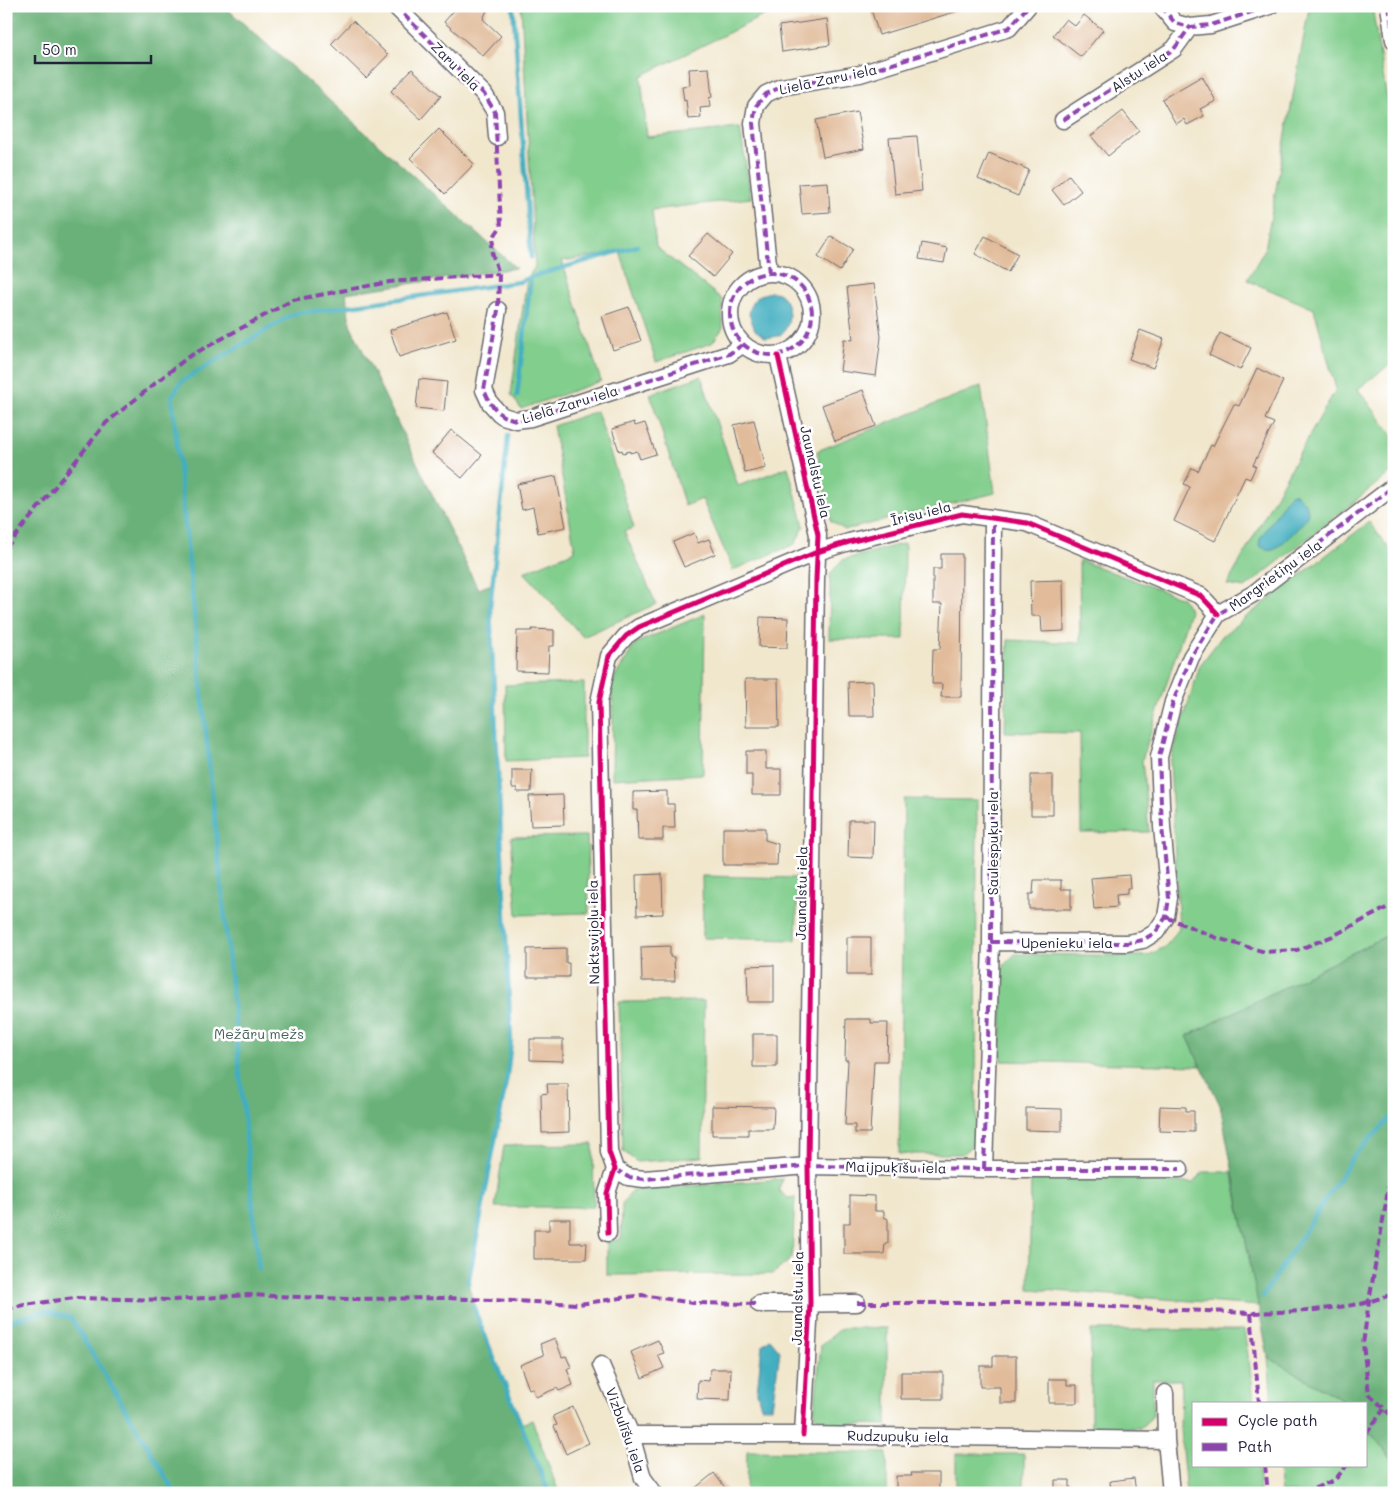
<svg xmlns="http://www.w3.org/2000/svg" width="1400" height="1499" viewBox="0 0 1400 1499" font-family="Mali,sans-serif">
<rect width="100%" height="100%" fill="#fff"/>
<filter id="ink" filterUnits="userSpaceOnUse"><feTurbulence type="fractalNoise" baseFrequency=".02" numOctaves="2"/><feDisplacementMap in="SourceGraphic" scale="10" xChannelSelector="R" yChannelSelector="G"/><feConvolveMatrix kernelMatrix="1 2 1 2 8 2 1 2 1" color-interpolation-filters="sRGB"/></filter>
<filter id="wash" filterUnits="userSpaceOnUse"><feTurbulence type="fractalNoise" baseFrequency=".0096" numOctaves="4" result="noise"/><feDisplacementMap in="SourceGraphic" scale="20" xChannelSelector="R" yChannelSelector="G"/><feGaussianBlur stdDeviation="1.12" result="paint"/><feColorMatrix in="noise" values="0 0 0 0 0 0 0 0 0 0 0 0 0 0 0 0 0 1.4 0 .05"/><feComposite in="paint" operator="in"/></filter>
<g filter="url(#wash)">
<rect width="100%" height="100%" fill="#f1e7cd"/>
<path fill="#82ce8d" stroke="#527864" d="M521 6H783L641 76 647 137 740 128 751 198 652 210 656 247 722 299 723 328 712 343 656 362 620 252 562 261 601 381 521 409 511 394 527 278 535 267Z
M1313 6H1372L1394 143V361L1358 389 1394 437V470L1245 588 1227 585 1291 468 1336 389 1314 309 1247 280 1265 249 1309 8Z
M701 376 738 486 788 467 804 526 795 544 733 570 702 499 685 506 650 394Z
M981 386 995 493 845 530 831 521 817 451Z
M597 411 634 528 624 531 656 604 583 637 524 572 575 551 553 426Z
M1369 522 1394 555V932L1187 1036 1201 1066 1001 1061 1003 966 1015 954 1147 956 1165 947 1179 929 1170 762 1200 665 1223 635Z
M905 543 904 639H829L830 574 842 560Z
M1079 560 1182 598 1190 611 1142 760 1149 832 1081 833 1080 733 1005 732 1008 640 1080 643Z
M705 614 703 774 612 779 613 707 611 683 636 643Z
M584 683V758L506 761 505 685Z
M904 799 977 800 976 1142 962 1154H899Z
M587 836 589 913 517 915 511 837Z
M702 876 798 878 796 940 703 938Z
M704 1001 702 1157 637 1162 623 1151 619 1002Z
M593 1144 594 1207H495L504 1145Z
M1203 1172H1232L1259 1306 1029 1289 1031 1178 1166 1176 1172 1182 1193 1183Z
M783 1179 778 1190 788 1198 795 1197 792 1258 773 1274 607 1275V1242L621 1239 622 1204 632 1190Z
M842 1328H887V1425L824 1423 814 1414 821 1345Z
M1091 1330H1244L1252 1381 1254 1403H1194V1465H1258L1260 1493H1186L1180 1429 1181 1380H1153V1416L1140 1428H1091Z
M1268 1357 1347 1403H1272Z
M532 1420 559 1493H549L521 1424Z
M1366 1427 1394 1462V1493H1281L1278 1465H1366Z
M747 1451 887 1453V1493H746Z
M956 1454H1024V1493H956Z"/>
<path fill="#69b178" stroke="#466a5a" d="M6 6H224L516 268 346 293 350 324 478 589 492 584 490 607 511 1041 507 1077 468 1284 480 1324 549 1493H6Z
M1394 932V1462L1366 1427V1403H1347L1268 1357 1220 1105 1187 1036Z"/>
<path fill="#42aec0" stroke="#32687e" d="M770 292C773 292 776 292 778 293 792 301 793 329 778 336 775 337 770 337 766 338L755 330 749 314 752 302 760 295Z
M1292 493C1300 495 1311 507 1307 516 1304 523 1281 547 1273 549 1268 550 1263 549 1259 545L1260 539 1289 495Z
M770 1339 780 1351 772 1407H761L757 1392 762 1345Z"/>
<g fill="none" stroke-linecap="round" stroke-linejoin="round">
<path stroke="#42aec0" stroke-width="4.5" d="M513 6 531 257
M517 396 531 277
M259 1270 226 931 172 396 182 381 293 314 519 282 531 277 637 246
M468 1284 507 1077 511 1041 490 607 508 436
M1263 1296 1355 1154 1394 1115
M474 1306 480 1324 549 1493
M6 1322 46 1311 71 1318 175 1493"/>
</g>
<g id="blocks">
<path fill="#e1bb9a" d="M458 6H489L483 19 501 36 483 56 444 22Z
M870 6H964V9L879 35Z
M1084 15 1103 30 1081 57 1053 35 1066 19 1075 26Z
M827 19 830 45 782 52 779 26Z
M353 21 388 55 366 78 331 44Z
M709 68 712 97 709 98 710 107 700 108 701 118 688 119 686 100 684 101 682 86 690 85 689 69Z
M412 69 441 96 421 119 391 91Z
M1202 76 1216 101 1200 109 1204 116 1187 125 1184 119 1176 124 1162 99Z
M1123 111 1139 131 1108 156 1091 136Z
M857 112 864 149 823 157 816 120Z
M439 129 474 164 445 194 410 158Z
M917 136 922 191 895 194 889 138Z
M989 153 1029 170 1018 196 978 179Z
M1069 175 1081 191 1064 205 1052 190Z
M828 182 830 212 802 214 799 184Z
M708 234 732 254 713 277 688 256Z
M831 236 853 249 840 271 818 257Z
M985 236 1018 254 1008 272 975 254Z
M922 243 947 248 944 263 919 259Z
M874 284 881 337 876 376 840 371 844 339 853 340 847 287Z
M629 307 641 341 613 350 602 316Z
M447 312 456 339 399 357 390 330Z
M1140 330 1164 339 1153 368 1129 359Z
M1220 333 1251 348 1240 370 1209 355Z
M1257 368 1283 381 1265 419 1274 423 1253 465 1256 466 1250 479 1245 477 1215 541 1174 521 1190 487 1184 484 1192 468 1198 471 1211 445 1213 446 1234 404 1239 406Z
M419 379 447 382 444 411 416 408Z
M863 390 876 426 835 441 822 405Z
M754 420 766 468 745 473 734 425Z
M634 422 635 426 645 423 656 454 640 459 637 451 630 453V451L623 453 622 450 619 451 612 429Z
M451 430 482 455 462 478 432 453Z
M556 476 566 527 538 533 533 507 522 510 517 484Z
M694 533 698 543 709 539 715 554 684 567 673 542Z
M941 554H962L961 697H941L942 684H932L933 649H940L942 604H933V569H941Z
M1063 580 1064 631 1042 632 1041 616H1031L1030 581Z
M760 617 788 618 787 648 759 647Z
M532 629 554 630V646H549L548 672 516 671 517 631H532Z
M745 679H778L779 727H746Z
M873 681 874 716H849L848 682Z
M746 751H766V769H781V795H752V775H746Z
M512 770H532L531 792H517V788H512Z
M1031 775H1053V815H1031Z
M667 791V804H674L675 828H663V840H638L637 810H633V792Z
M563 795 564 825 531 826 529 796Z
M849 820H874L873 858 848 857Z
M723 828H765V840L778 844 777 865H723Z
M662 874 663 914 637 915 636 875Z
M1129 875 1130 888H1127V894L1116 895 1117 907 1094 909 1091 878Z
M1034 880H1061V889H1071V909H1029V894H1033Z
M847 937H871V975H847Z
M670 946V957H674L675 981H642L641 947Z
M566 948V963H569V977H527V949Z
M774 965V1002H748L747 966Z
M846 1019H871V1023H888L887 1061H874L870 1133H855V1125H845L848 1060H845Z
M753 1034H777V1067H753Z
M530 1039H563V1061L530 1060Z
M547 1084H568L569 1132 542 1133 541 1094 548 1093Z
M712 1106 774 1107 773 1129H748V1135H712Z
M1160 1106 1186 1107V1111H1194V1132L1159 1131Z
M1026 1108 1062 1109V1131L1026 1130Z
M850 1195 875 1196V1211H884V1217L888 1219V1243H885L884 1254H844V1223H850Z
M549 1219H570V1243H587L586 1259H534V1230H549Z
M555 1338 562 1357 566 1356 571 1367 567 1369 573 1385 559 1391 557 1388 536 1397 532 1388 529 1389 520 1365 544 1355 540 1344Z
M658 1340 664 1353 658 1355 664 1368 642 1378 631 1352Z
M993 1356H1016V1403H1000V1387H980V1366H993Z
M710 1369H731L730 1400 697 1399 698 1380 709 1381Z
M901 1372H943V1399H901Z
M1049 1379H1067V1385H1077V1403H1049Z
M573 1407 589 1443 566 1454 554 1426 557 1425 553 1416Z
M714 1473 729 1493H689Z
M911 1473H939V1493H896V1476H912Z
M1134 1478 1136 1493H1111L1110 1481Z
M1055 1480H1070V1493H1055Z"/>
</g>
</g>
<g filter="url(#ink)">
<use href="#blocks" fill-opacity="0" stroke="#6a676e" stroke-width="1"/>
<g fill="none" stroke-linecap="round" stroke-linejoin="round">
<defs>
<path id="street" d="M395 6 484 94 495 112 497 137
M1161 6 1175 23 1190 27 1211 25 1270 6
M1389 6 1394 40
M1063 120 1174 49 1190 27
M769 273 753 123 756 106 766 94 781 87 860 74 1009 28 1028 6
M730 314a41 41 0 1 1 82 0a41 41 0 1 1-82 0Z
M498 310 484 390 490 403 499 413 503 416 516 420 531 418 729 354 742 345
M778 356 818 535 816 579 808 1166 810 1303 803 1435
M991 942 1127 943 1143 940 1156 932 1166 917 1169 898 1162 827 1159 757 1173 702 1191 657 1218 614 1253 594 1394 486
M615 1169 628 1177 644 1179 808 1166 984 1169H1180
M984 1169 991 942 993 518
M608 1233 607 1193 615 1169 609 1152 599 702 609 656 626 636 639 627 817 552 849 542 962 514 1027 523 1201 596 1218 614
M759 1304 857 1303
M601 1365 631 1435 643 1478 654 1493
M1165 1393 1166 1440
M631 1435H803L1166 1440 1171 1493"/>
</defs>
<use href="#street" stroke="#6a676e" stroke-width="19"/>
<use href="#street" stroke="#fff" stroke-width="16"/>
<path stroke="#8e44ad" stroke-width="4" stroke-dasharray="8 4" stroke-linecap="butt" d="M395 6 484 94 495 112 501 226 495 235 491 250 499 274 498 310 484 390 490 403 499 413 503 416 516 420 531 418 729 354 742 345
M1161 6 1175 23 1190 27 1211 25 1270 6
M1389 6 1394 40
M1063 120 1174 49 1190 27
M769 273 753 123 756 106 766 94 781 87 860 74 1009 28 1028 6
M730 314a41 41 0 1 1 82 0a41 41 0 1 1-82 0Z
M6 548 106 423 188 357 293 300 389 282 499 274
M1166 917 1217 938 1265 952 1297 950 1333 936 1394 904
M991 942 1127 943 1143 940 1156 932 1166 917 1169 898 1162 827 1159 757 1173 702 1191 657 1218 614 1253 594 1394 486
M1394 1157 1391 1165 1386 1203 1369 1301 1363 1344 1369 1394 1394 1418
M615 1169 628 1177 644 1179 808 1166 984 1169H1180
M984 1169 991 942 993 518
M857 1303H1022L1251 1313 1307 1311 1361 1304 1394 1294
M6 1310 18 1306 74 1298 174 1300 248 1295 349 1299 446 1298 579 1304 642 1295 693 1303 759 1304
M1251 1313 1259 1403
M1366 1434 1384 1409
M1265 1465 1268 1493
M1303 1493 1335 1480 1347 1465"/>
<defs>
<path id="cycleway" d="M778 356 818 535 816 579 808 1166 810 1303 803 1435
M608 1233 607 1193 615 1169 609 1152 599 702 609 656 626 636 639 627 817 552 849 542 962 514 1027 523 1201 596 1218 614"/>
</defs>
<use href="#cycleway" stroke="#fff" stroke-width="8"/>
<use href="#cycleway" stroke="#d6006c" stroke-width="5"/>
</g>
</g>
<g text-anchor="middle" dominant-baseline="central" stroke-width="5" stroke-linejoin="round" paint-order="stroke">
<g font-size="14" fill="#22223b" stroke="#fff">
<text transform="translate(456 66) rotate(45)">Zaru iela</text>
<text transform="translate(1139 71) rotate(-33)">Alstu iela</text>
<text transform="translate(828 79) rotate(-12)">Lielā Zaru iela</text>
<text transform="translate(570 404) rotate(-17)">Lielā Zaru iela</text>
<text transform="translate(816 472) rotate(77)">Jaunalstu iela</text>
<text transform="translate(921 513) rotate(-14)">Īrisu iela</text>
<text transform="translate(1275 575) rotate(-36)">Margrietiņu iela</text>
<text transform="translate(992 843) rotate(-90)">Saulespuķu iela</text>
<text transform="translate(801 893) rotate(-89)">Jaunalstu iela</text>
<text transform="translate(593 932) rotate(-91)">Naktsvijoļu iela</text>
<text x="1067" y="942">Upenieku iela</text>
<text transform="translate(896 1167) rotate(1)">Maijpuķīšu iela</text>
<text transform="translate(797 1298) rotate(-89)">Jaunalstu iela</text>
<text transform="translate(626 1430) rotate(70)">Vizbulīšu iela</text>
<text transform="translate(898 1436) rotate(1)">Rudzupuķu iela</text>
</g>
<g font-size="14" fill="#445e58" stroke="#fff">
<text x="259" y="1033">Mežāru mežs</text>
</g>
</g>
<rect width="1400" height="1499" fill="none" stroke="#fff" stroke-width="25"/>
<rect x="1192" y="1402" width="175" height="65" fill="#ffffff" stroke="#a7a7b1"/>
<rect x="1202" y="1418" width="25" height="8" fill="#d6006c" stroke="#a7a7b1"/>
<text x="1238" y="1426" font-size="15" fill="#22223b">Cycle path</text>
<rect x="1202" y="1443" width="25" height="8" fill="#8e44ad" stroke="#a7a7b1"/>
<text x="1238" y="1452" font-size="15" fill="#22223b">Path</text>
<path d="M35 55v8h116v-8" fill="none" stroke="#22223b" stroke-width="2.5"/>
<text x="42" y="55" font-size="15" fill="#22223b" stroke="#ffffff" stroke-width="4" paint-order="stroke">50 m</text>
</svg>
